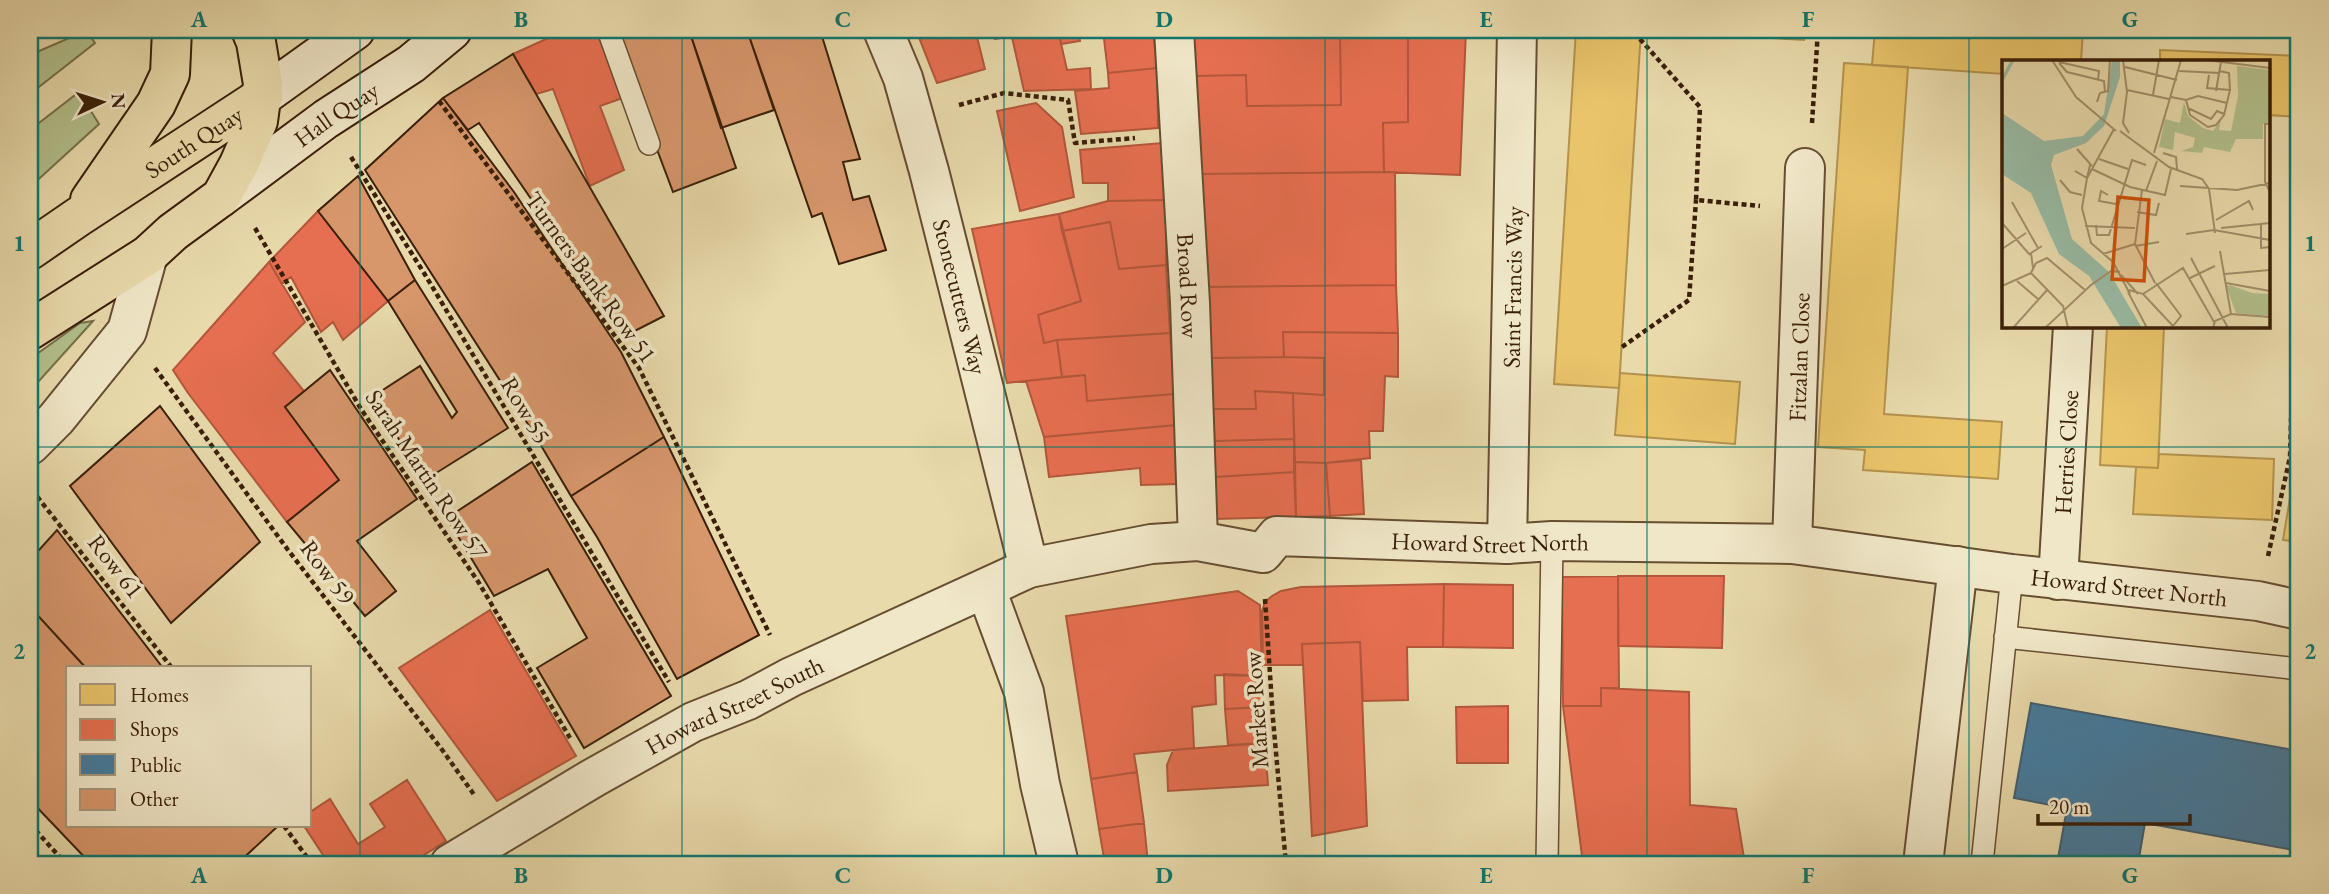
<svg xmlns="http://www.w3.org/2000/svg" width="2329" height="894" viewBox="0 0 2329 894" font-family="'EB Garamond',serif">
<rect width="100%" height="100%" fill="#e8daab"/>
<filter id="stains"><feTurbulence type="fractalNoise" baseFrequency=".00286" numOctaves="4"/><feColorMatrix values="0 0 0 0 .2 0 0 0 0 .09 0 0 0 0 .02 0 0 0 .5 -.17"/></filter>
<radialGradient id="worn" r=".72"><stop offset=".6" stop-color="#630" stop-opacity="0"/><stop offset="1" stop-color="#630" stop-opacity=".3"/></radialGradient>
<path fill="#b2c08c" stroke="#76704a" stroke-width="2" d="M76 35 90 36 95 43 30 94V55Z
M79 92 99 124 30 187V130Z
M93 321 30 391V359L80 323Z"/>
<path fill="#e9c46a" stroke="#b4924d" stroke-width="2" d="M1576 30H1641L1619 388 1554 384Z
M1641 30H1804V40Z
M1875 30H2083L2081 61H2004V74L1872 65Z
M2160 50 2299 56V117L2268 115V61H2160Z
M1844 63 1908 67 1884 414 2002 422 1998 479 1863 470 1865 450 1818 447Z
M2107 326H2164L2158 468 2100 465Z
M1620 373 1740 382 1735 444 1615 435Z
M2159 454 2274 459 2272 520 2133 514 2136 467 2158 468Z
M2295 468 2299 469V542L2283 540Z"/>
<path fill="#e76f51" stroke="#b3573b" stroke-width="2" d="M566 30H612L628 96 600 106 624 170 590 186 553 89 536 94 513 54Z
M916 30H994L976 33 985 69 937 83Z
M994 30H1030V33L995 39Z
M1058 30H1078L1080 41 1061 44Z
M1058 30 1067 70 1090 68 1091 89 1024 91 1012 37Z
M1103 30H1153L1157 68 1108 73Z
M1188 30H1360V32L1188 33Z
M1360 30H1408V122L1383 123 1384 172 1200 174 1193 76 1246 75 1247 106 1341 105 1340 33 1360 32Z
M1408 30H1466L1460 175 1384 172 1383 123 1408 122Z
M1188 33H1340L1341 105 1247 106 1246 75 1193 76Z
M1157 68 1158 128 1081 134 1075 91 1109 88 1108 73Z
M1036 103 1062 127 1074 197 1020 211 997 111Z
M1162 143 1166 200 1108 201V183H1083L1080 150Z
M1395 172 1396 285 1204 287 1200 174Z
M1166 200V265L1119 269 1110 222 1062 231 1059 214 1108 201Z
M318 211 388 301 343 340 333 322 321 332 291 277 282 284 269 262Z
M1059 214 1081 301 1038 315 1044 343 1057 340 1062 377 1007 383 972 229Z
M1110 222 1119 269 1166 265 1170 333 1057 340 1044 343 1038 315 1081 301 1062 231Z
M269 262 305 322 273 353 304 391 285 407 339 480 287 522 188 393 173 370Z
M1396 285 1398 333 1283 332 1284 357 1208 358 1204 287Z
M1283 332 1398 333V377L1385 376 1383 431H1369L1370 458 1326 463 1295 462 1293 393 1324 395V358L1284 357Z
M1170 333 1174 394 1087 401 1085 375 1062 377 1057 340Z
M1284 357 1324 358V395L1255 391 1256 409H1212L1208 358Z
M1085 375 1087 401 1174 394 1176 425 1044 437 1026 381Z
M1255 391 1293 393 1294 439 1215 441 1212 409H1256Z
M1176 425 1179 484 1141 485 1140 468 1049 477 1044 437Z
M1294 439V472L1215 477V441Z
M1361 460 1364 514 1330 516 1326 463Z
M1295 462 1326 463 1330 516 1296 517Z
M1294 472 1296 517 1215 519V477Z
M1618 576H1724L1722 648 1618 646Z
M1618 576 1619 688H1601V706H1563L1562 577Z
M1444 584 1443 647H1407L1408 700 1363 701 1360 642 1302 644 1303 665H1263L1262 611 1265 602 1272 596 1281 591 1301 587Z
M1444 584 1513 585V648L1443 647Z
M1238 591 1260 605 1262 676 1215 675 1216 704 1192 707 1194 748 1134 754 1137 772 1091 779 1066 616Z
M490 610 576 756 497 801 399 668Z
M1360 642 1367 826 1312 836 1302 644Z
M1224 674 1262 676 1263 707 1225 709Z
M1601 688 1689 692 1690 805 1736 809 1745 864H1583L1563 706H1601Z
M1508 706V763H1457L1456 707Z
M1263 707 1265 743 1228 745 1225 709Z
M1265 743 1268 785 1168 791 1167 765 1173 750Z
M1137 772 1144 823 1099 829 1091 779Z
M407 780 446 841 410 864H329L304 826H310V812L330 799 358 844 385 827 370 804Z
M1144 823 1148 864H1105L1099 829Z"/>
<path fill="#457b9d" stroke="#425f70" stroke-width="2" d="M2031 703 2299 751V851L2145 823 2138 864H2057L2067 808 2014 798Z"/>
<path fill="#d7976b" stroke="#3a1f08" stroke-width="2" d="M612 30H689L736 168 673 192Z
M689 30H747L774 110 721 128Z
M747 30H820L860 159 843 162 853 200 869 196 886 250 839 264 822 213 812 217Z
M513 54 664 316 625 336 479 123 468 130 443 98Z
M443 98 514 192 621 352 664 437 571 496 533 432 365 170Z
M358 176 415 280 388 301 318 211Z
M415 280 508 428 425 480 372 397 420 366 452 418 457 412 388 301Z
M330 370 417 499 357 541 396 591 365 616 287 522 339 480 285 407Z
M160 406 260 542 171 623 70 486Z
M664 437 759 635 677 679 597 537 571 496Z
M532 462 671 696 584 748 537 668 587 638 548 569 494 596 447 518Z
M57 530 163 668H86L30 607V560Z
M30 607 86 668H68V826H278L237 864H91L30 800Z"/>
<g fill="none" stroke-linecap="round" stroke-linejoin="round">
<defs>
<path id="lane" d="M608 30 649 144
M2005 637 2299 669
M1547 864 1552 541
M1982 864 2012 574"/>
<g id="street">
<path id="s1" d="M883 30 903 78 929 171 1029 568"/>
<path id="s2" d="M1174 30 1190 303 1198 541"/>
<path d="M30 445 56 419 127 331 148 255"/>
<path id="s3" d="M1507 544 1517 30"/>
<path id="s4" d="M1792 544 1805 168"/>
<path id="s5" d="M2058 580 2073 326"/>
<path d="M986 589 1024 692 1040 784 1059 864"/>
<path id="s6" d="M450 864 593 778 693 722 748 700 791 677 1029 568 1151 544 1198 541 1263 553 1277 536 1507 544 1552 541 1792 544 2012 574 2258 601 2299 610"/>
<path d="M1923 864 1958 566"/>
</g>
<g id="secondary">
<path d="M263 96 355 30"/>
<path id="s7" d="M221 197 326 119 411 64 452 30"/>
</g>
<g id="primary">
<path d="M90 200 156 104 170 74 172 30"/>
<path id="s8" d="M30 250 78 217 263 96"/>
<path d="M30 330 148 255 173 232 221 197 239 164 258 121 263 84 256 42 251 30"/>
</g>
</defs>
<use href="#lane" stroke="#664e31" stroke-width="24"/>
<use href="#street" stroke="#664e31" stroke-width="42"/>
<use href="#secondary" stroke="#3a1f08" stroke-width="42"/>
<use href="#primary" stroke="#3a1f08" stroke-width="42"/>
<path stroke="#3a1f08" stroke-width="4.5" stroke-dasharray="5 3.5" stroke-linecap="butt" d="M30 36 42 30
M1640 39 1700 107 1696 200 1760 206
M439 101 639 368 770 635
M959 105 1004 93 1068 100 1075 143 1135 138
M1812 123 1818 30
M351 157 424 273 669 682
M255 228 361 409 479 583 570 738
M1622 347 1689 300 1696 200
M155 368 288 550 443 751 475 796
M32 490 172 668
M2268 556 2290 457 2295 276 2299 277
M1265 599 1273 719 1286 864
M30 824 66 864
M284 826 312 864"/>
<use href="#lane" stroke="#f0e7c8" stroke-width="21"/>
<use href="#street" stroke="#f0e7c8" stroke-width="38"/>
<use href="#secondary" stroke="#f0e7c8" stroke-width="38"/>
<use href="#primary" stroke="#e8daab" stroke-width="38"/>
</g>
<path fill="none" stroke="#0f766e" stroke-width="2" stroke-opacity="0.55" d="M360 30V864M682 30V864M1004 30V864M1325 30V864M1647 30V864M1969 30V864M30 447H2299"/>
<g text-anchor="middle" dominant-baseline="central" stroke-width="7" stroke-linejoin="round" paint-order="stroke">
<g font-size="24" fill="#3a1f08" stroke="#f0e7c8">
<text stroke="none"><textPath href="#s7" startOffset="142">Hall Quay</textPath></text>
<text stroke="none"><textPath href="#s8" startOffset="196">South Quay</textPath></text>
<text transform="translate(591 277) rotate(54)">Turners Bank Row 51</text>
<text stroke="none"><textPath href="#s2" startOffset="256">Broad Row</textPath></text>
<text stroke="none"><textPath href="#s3" startOffset="257">Saint Francis Way</textPath></text>
<text stroke="none"><textPath href="#s1" startOffset="278">Stonecutters Way</textPath></text>
<text stroke="none"><textPath href="#s4" startOffset="187">Fitzalan Close</textPath></text>
<text transform="translate(526 410) rotate(59)">Row 55</text>
<text stroke="none"><textPath href="#s5" startOffset="128">Herries Close</textPath></text>
<text transform="translate(427 474) rotate(56)">Sarah Martin Row 57</text>
<text stroke="none"><textPath href="#s6" startOffset="1124">Howard Street North</textPath></text>
<text transform="translate(116 566) rotate(52)">Row 61</text>
<text transform="translate(328 572) rotate(53)">Row 59</text>
<text stroke="none"><textPath href="#s6" startOffset="1766">Howard Street North</textPath></text>
<text stroke="none"><textPath href="#s6" startOffset="326">Howard Street South</textPath></text>
<text transform="translate(1256 710) rotate(-94)">Market Row</text>
</g>
</g>
<g transform="translate(2002 60)">
<rect width="268" height="268" fill="#e8daab"/>
<path d="M235 6 268 10V64H261V79H234L228 92 202 87 200 93 179 91 191 87 193 78 173 72 171 90 157 87 163 59 178 63 182 42 186 56 201 68 211 71 219 60 217 70 229 71 236 36ZM228 225 250 233 268 234V256L234 253 224 226Z" fill="#b2c08c"/>
<path d="M110 0H118V17L102 66 84 83 52 95 49 105 70 179 107 212 140 268H119L87 216 57 194 29 133 0 114V53L42 81 81 76 102 54Z" fill="#98bba4"/>
<path fill="none" stroke="#98bba4" stroke-width="3.5" d="M0 20 11 0"/>
<path fill="none" stroke="#a28f6a" stroke-width="2" d="M50 0 74 37 114 71M121 0 125 32 121 63 127 73M204 0 268 8M57 2 97 11 96 20M57 3 65 12 102 21 103 33M123 7 175 20M177 11 217 13M207 15 205 28 228 30M125 30 167 39M214 31 219 2M151 35 157 0M169 37 184 40 196 36 225 43M184 40 188 55 206 67 214 65 222 55 228 30 227 13 217 11M95 42 98 33 106 31 108 0M186 48 209 59 215 51 222 54M268 64H263V122L268 132M112 69 85 118 80 148 89 183 111 202 128 234M118 71 167 107 200 119 207 129 213 173M75 89 90 106M152 93 179 0M161 93 174 97 175 109M97 99 126 109M90 109 128 127 163 135 169 109M73 111 85 118 88 105M58 120 68 132 80 135M178 126 235 130 268 123M140 130 133 184 153 223M144 131 155 101M106 135 99 131 97 141 114 144M10 142 36 188M135 152 154 155 157 143M214 160 247 141 251 150M0 163 28 195M259 163V188L268 187M94 165 95 175H107L130 100 144 105M83 166 133 168M219 168 268 163M184 174 212 170 268 180M133 186 157 182M0 189 24 173M101 194 133 184M189 198 226 268M31 208 29 193 40 186M29 213 34 203 45 198 83 230M223 214 268 210M119 215 136 234M188 218 213 206M15 221 36 239M154 223 179 256 171 266M224 223 268 231M0 226 29 213 61 246 66 268M127 230 141 234 181 208 212 262M126 232 145 268M141 234 171 266M229 254 268 257M11 268 46 229M43 268 89 225 109 211 118 212M211 268 213 261 229 254 218 191"/>
<path fill="#ce500b" fill-opacity="0.15" stroke="#ce500b" stroke-width="3.5" d="M116 137 147 140 142 221 110 219Z"/>
<rect width="268" height="268" fill="none" stroke="#3a1f08" stroke-width="3.5"/>
</g>
<rect width="2329" height="894" fill="none" stroke="#e8daab" stroke-width="77"/>
<rect x="66" y="666" width="245" height="161" fill="#f0e7c8" stroke="#a7977b" stroke-width="2"/>
<rect x="80" y="684" width="35" height="21" fill="#e9c46a" stroke="#a7977b" stroke-width="2"/>
<text x="130" y="702" font-size="21" fill="#3a1f08">Homes</text>
<rect x="80" y="719" width="35" height="21" fill="#e76f51" stroke="#a7977b" stroke-width="2"/>
<text x="130" y="736" font-size="21" fill="#3a1f08">Shops</text>
<rect x="80" y="754" width="35" height="21" fill="#457b9d" stroke="#a7977b" stroke-width="2"/>
<text x="130" y="772" font-size="21" fill="#3a1f08">Public</text>
<rect x="80" y="789" width="35" height="21" fill="#d7976b" stroke="#a7977b" stroke-width="2"/>
<text x="130" y="806" font-size="21" fill="#3a1f08">Other</text>
<g transform="translate(102 102) rotate(86)" stroke="#f0e7c8" stroke-width="5" paint-order="stroke">
<path d="M0-5L12 26L0 18L-12 26Z" fill="#3a1f08"/>
<text y="-10" font-size="19" font-weight="bold" text-anchor="middle" fill="#3a1f08">N</text>
</g>
<path d="M2038 814v10h152v-10" fill="none" stroke="#3a1f08" stroke-width="3.5"/>
<text x="2049" y="814" font-size="21" fill="#3a1f08" stroke="#f0e7c8" stroke-width="5" paint-order="stroke">20 m</text>
<rect x="38" y="38" width="2252" height="818" fill="none" stroke="#0f766e" stroke-width="2.5"/>
<g font-size="23" text-anchor="middle" font-weight="bold" fill="#0f766e">
<text x="199" y="27">A</text>
<text x="521" y="27">B</text>
<text x="843" y="27">C</text>
<text x="1164" y="27">D</text>
<text x="1486" y="27">E</text>
<text x="1808" y="27">F</text>
<text x="2130" y="27">G</text>
<text x="19" y="251">1</text>
<text x="2310" y="251">1</text>
<text x="19" y="659">2</text>
<text x="2310" y="659">2</text>
<text x="199" y="883">A</text>
<text x="521" y="883">B</text>
<text x="843" y="883">C</text>
<text x="1164" y="883">D</text>
<text x="1486" y="883">E</text>
<text x="1808" y="883">F</text>
<text x="2130" y="883">G</text>
</g>
<rect width="100%" height="100%" filter="url(#stains)"/>
<rect width="100%" height="100%" fill="url(#worn)"/>
</svg>
